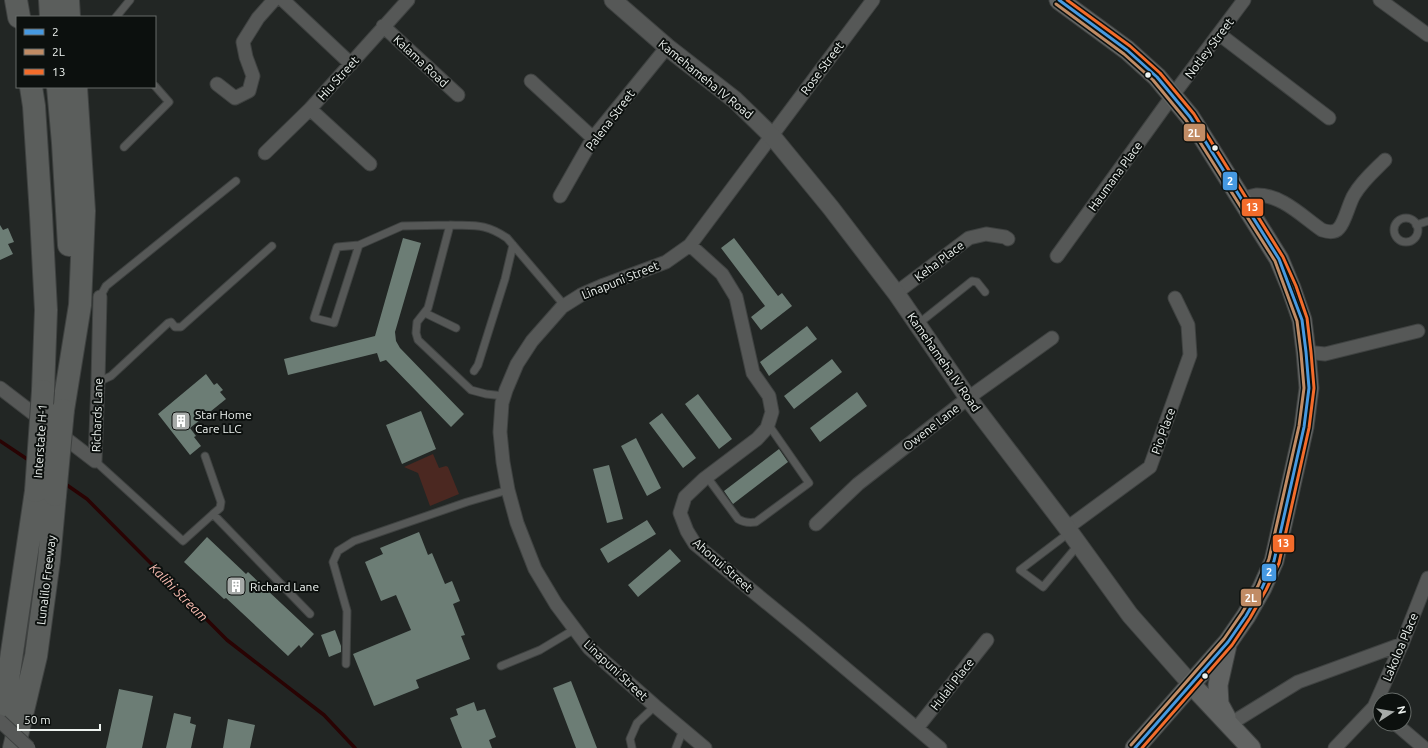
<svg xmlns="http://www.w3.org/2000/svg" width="1428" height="748" viewBox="0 0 1428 748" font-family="Ubuntu,sans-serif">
<rect width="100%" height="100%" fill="#222624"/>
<path fill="#4b2821" d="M433 454 439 468 446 466 448 467 459 494 430 506 418 473 404 467Z"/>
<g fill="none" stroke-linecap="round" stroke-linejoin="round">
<path stroke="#290303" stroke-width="3.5" d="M0 441 30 461
M64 483 87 499 227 640 324 715 355 748"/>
</g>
<path fill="#6c7d75" d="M0 225 3 230 8 228 14 242 8 244 13 254 0 260Z
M403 238 421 243 395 332 396 341 400 348 464 414 451 427 386 360 380 362 377 353 288 375 284 359 375 336Z
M734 238 778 296 782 293 792 306 761 330 751 317 765 306 721 248Z
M807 326 817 339 769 376 760 362Z
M832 359 842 372 794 409 784 396Z
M206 374 214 385 217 383 223 390 220 392 226 399 190 428 196 436 194 437 201 446 190 455 158 414Z
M857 392 867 406 820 442 810 428Z
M698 394 732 439 719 449 685 404Z
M421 411 436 449 402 464 386 425Z
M662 413 696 458 683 468 649 423Z
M636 438 661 488 647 496 621 446Z
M779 449 788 462 733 504 724 491Z
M609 465 623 519 607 523 593 469Z
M647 520 656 534 608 563 600 549Z
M419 532 428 555 432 553 445 584 452 581 460 601 453 604 465 635 461 636 470 659 416 680 419 688 374 706 353 654 411 630 396 595 381 601 365 562 383 554 380 548Z
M207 537 246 574 248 572 314 634 301 648 299 645 288 656 226 598 224 599 184 562Z
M670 549 681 561 638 597 628 585Z
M335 630 341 646V652L329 657 321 635Z
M571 681 597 748H576L553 688Z
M119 689 153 696 142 748H106Z
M474 702 477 711 485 709 496 737 489 740 492 748H462L450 718 458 715 456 709Z
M174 713 191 717 190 723 196 725 191 748H166Z
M228 719 255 725 250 748H223Z"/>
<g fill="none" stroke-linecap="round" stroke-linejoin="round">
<defs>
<path id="service" d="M116 17 130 0
M124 147 169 102 155 86
M1394 230a12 12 0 1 1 24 0a12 12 0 1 1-24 0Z
M1416 225 1428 221
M359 245 334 323 314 318 337 247 359 245 402 226 450 225
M100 297 106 286 236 181
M425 313 456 328
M918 324 972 281 977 282 985 292
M474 371 478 365 505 279 513 245
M98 382 111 376 168 323 171 322 175 327H181L272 246
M504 396 486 394 471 390 418 340 416 333 417 322 428 308 450 225C475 226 485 223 507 238L565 306
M205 456 221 502 220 508 213 514
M95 461 183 541 213 514 310 614
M707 477 738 519C744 523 749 523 756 522L809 483 768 424
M1070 532 1020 570 1043 587 1079 544
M346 664 347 611 333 562 338 551 354 541 467 502 508 490
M501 666 540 650 575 629
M632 748 630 739 637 723 655 706
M676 748 683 730"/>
<path id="minor" d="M283 0 351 64
M1380 0 1428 35
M383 26 458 95
M1219 34 1329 118
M531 81 593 138
M217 84 235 98 249 91 253 76 246 57 243 42 258 18 274 0
M310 109 370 164
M265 153 310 109 408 0
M560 196 593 138 667 47
M1241 199C1246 198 1251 196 1256 195 1281 194 1303 217 1322 230 1328 232 1335 233 1339 228 1345 222 1349 203 1354 195 1362 181 1374 171 1385 160
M690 245 722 274 736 297 753 373 769 396 772 412 767 428 757 439 704 479 685 497 680 513 687 531 695 544 800 630 940 748
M1057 256 1173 95 1244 0
M896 293 969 238 986 234 1005 237 1008 239
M1306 352 1325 354 1418 331
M0 388 95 461 98 382 100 297
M816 524 858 484 968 398 1052 338
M1067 528 1150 467 1190 355 1188 325 1175 298
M1230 724 1298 682 1402 644
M1396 724 1424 748
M917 728 987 640
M705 748 655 706 589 648 556 604 535 569 517 523 508 490 503 462 500 432 502 403 506 390 517 364 532 341 562 307 581 295 604 285 666 262 690 245 873 0
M1335 748 1374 707 1402 644 1428 578"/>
<path id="tertiary" d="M613 0 667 47 735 100 772 136 831 208 896 293 968 398 1067 528 1130 615 1191 684"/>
<path id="secondary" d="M1059 0 1127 50 1157 77 1190 117 1279 259 1291 288 1302 320 1306 352 1309 388 1304 427 1274 561 1262 588 1246 616 1228 642 1135 748
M1191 684 1251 748
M1226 717 1219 704 1218 685 1227 645"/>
<path id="motorway" d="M16 0 19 17
M50 0 51 17
M68 0 69 17
M31 87 34 106 41 215 46 310 43 391
M58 87 63 143 69 245
M63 410 80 305 84 211 76 87
M0 716 7 686 36 491
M14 748 36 656 49 560 55 495"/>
</defs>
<use href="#service" stroke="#3f4241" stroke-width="9"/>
<use href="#minor" stroke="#3f4241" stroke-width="15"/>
<use href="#tertiary" stroke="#3f4241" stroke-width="19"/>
<use href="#secondary" stroke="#3f4241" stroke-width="21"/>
<use href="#motorway" stroke="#3f4241" stroke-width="24"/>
<use href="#service" stroke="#565857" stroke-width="7"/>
<use href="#minor" stroke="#565857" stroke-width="13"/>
<use href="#tertiary" stroke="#565857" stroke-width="17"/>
<use href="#secondary" stroke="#616362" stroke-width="19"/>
<use href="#motorway" stroke="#5b5e5c" stroke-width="22"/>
<defs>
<path id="minor-bridge" d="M0 721 29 748"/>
<path id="motorway-bridge" d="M36 491 43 391
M55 495 63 410"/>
</defs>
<use href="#minor-bridge" stroke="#3f4241" stroke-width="15" stroke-linecap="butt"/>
<use href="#motorway-bridge" stroke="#3f4241" stroke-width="24" stroke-linecap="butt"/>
<use href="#minor-bridge" stroke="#565857" stroke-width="13"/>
<use href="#motorway-bridge" stroke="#5b5e5c" stroke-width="22"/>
<defs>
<path id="bus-1" d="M1059 0 1127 50 1157 77 1190 117 1279 259 1302 320 1306 352 1309 388 1304 427 1274 561 1262 588 1246 616 1228 642 1135 748"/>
<path id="bus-2" d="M1056 4 1124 54 1153 80 1186 120 1275 261 1297 321 1301 353 1304 388 1299 426 1269 559 1258 586 1242 613 1224 639 1131 745"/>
<path id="bus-3" d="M1067 0 1130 46 1160 73 1194 114 1283 257 1296 286 1307 318 1311 352 1314 388 1309 428 1279 563 1266 590 1250 618 1232 645 1142 748"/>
</defs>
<use href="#bus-1" stroke="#0c100e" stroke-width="6"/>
<use href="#bus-2" stroke="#0c100e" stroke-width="6"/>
<use href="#bus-3" stroke="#0c100e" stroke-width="6"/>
<use href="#bus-1" stroke="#4699e1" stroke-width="3"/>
<use href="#bus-2" stroke="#c18c65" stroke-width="3"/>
<use href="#bus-3" stroke="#f36c2b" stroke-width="3"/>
</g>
<defs>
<symbol id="building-square" viewBox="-11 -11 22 22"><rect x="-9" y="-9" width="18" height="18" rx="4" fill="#a7aba9" stroke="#0c100e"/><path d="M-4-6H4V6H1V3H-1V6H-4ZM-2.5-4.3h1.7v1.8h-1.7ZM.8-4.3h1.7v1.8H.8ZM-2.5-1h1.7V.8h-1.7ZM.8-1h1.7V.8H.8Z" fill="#fff"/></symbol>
</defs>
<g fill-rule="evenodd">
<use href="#building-square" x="170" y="410" width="22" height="22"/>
<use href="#building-square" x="225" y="575" width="22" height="22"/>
</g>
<g fill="#eef3f0" stroke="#0c100e" stroke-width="1.5">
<circle cx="1148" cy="75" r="3.5"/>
<circle cx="1215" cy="148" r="3.5"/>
<circle cx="1205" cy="676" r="3.5"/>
</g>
<g text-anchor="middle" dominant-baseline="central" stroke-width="4" stroke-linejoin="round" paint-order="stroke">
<g font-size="12" fill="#eef3f0" stroke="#0c100e">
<text transform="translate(1209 48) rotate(-53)">Notley Street</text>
<text transform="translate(421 61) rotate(43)">Kalama Road</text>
<text transform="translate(822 68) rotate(-53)">Rose Street</text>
<text transform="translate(338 78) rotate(-48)">Hiu Street</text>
<text transform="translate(706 79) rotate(39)">Kamehameha IV Road</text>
<text transform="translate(610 120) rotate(-53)">Palena Street</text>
<text transform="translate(1115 176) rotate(-54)">Haumana Place</text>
<text transform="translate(939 261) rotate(-37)">Keha Place</text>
<text transform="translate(620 280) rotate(-22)">Linapuni Street</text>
<text transform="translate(944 362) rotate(55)">Kamehameha IV Road</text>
<text transform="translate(97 415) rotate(-88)">Richards Lane</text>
<text transform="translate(931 427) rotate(-38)">Owene Lane</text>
<text transform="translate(1163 431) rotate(-70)">Pio Place</text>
<text transform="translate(40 441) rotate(-86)">Interstate H-1</text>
<text transform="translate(723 565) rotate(41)">Ahonui Street</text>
<text transform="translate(46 580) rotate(-83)">Lunalilo Freeway</text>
<text transform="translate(1400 647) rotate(-67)">Lakoloa Place</text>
<text transform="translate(616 670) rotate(43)">Linapuni Street</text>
<text transform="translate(952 684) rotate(-52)">Hulali Place</text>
</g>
<g font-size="12" fill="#eef3f0" stroke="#0c100e" text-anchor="start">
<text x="195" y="414">Star Home<tspan x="195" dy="14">Care LLC</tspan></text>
<text x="250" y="586">Richard Lane</text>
</g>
<g font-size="13" font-style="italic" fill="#febfb4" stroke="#0c100e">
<text transform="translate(179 592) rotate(45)">Kalihi Stream</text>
</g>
</g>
<g stroke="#0c100e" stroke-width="1.5">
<rect x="1183" y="123" width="23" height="19" rx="4" fill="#c18c65"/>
<rect x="1222" y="171" width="16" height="20" rx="4" fill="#4699e1"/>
<rect x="1241" y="198" width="23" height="19" rx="4" fill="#f36c2b"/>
<rect x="1272" y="534" width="23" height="19" rx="4" fill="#f36c2b"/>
<rect x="1261" y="563" width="16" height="19" rx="4" fill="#4699e1"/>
<rect x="1240" y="588" width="22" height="19" rx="4" fill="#c18c65"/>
</g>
<g font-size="11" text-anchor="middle" font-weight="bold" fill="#fff">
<text x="1194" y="137">2L</text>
<text x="1230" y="185">2</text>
<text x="1252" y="211">13</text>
<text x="1283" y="547">13</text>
<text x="1269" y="576">2</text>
<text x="1251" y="602">2L</text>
</g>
<rect x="16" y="16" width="140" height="72" fill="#0c100e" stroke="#666b68"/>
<rect x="24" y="29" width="20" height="6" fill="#4699e1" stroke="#666b68"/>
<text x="52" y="36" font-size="12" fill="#eef3f0">2</text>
<rect x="24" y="49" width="20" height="6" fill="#c18c65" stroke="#666b68"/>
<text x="52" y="56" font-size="12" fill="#eef3f0">2L</text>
<rect x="24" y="69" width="20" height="6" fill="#f36c2b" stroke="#666b68"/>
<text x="52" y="76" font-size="12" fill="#eef3f0">13</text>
<g transform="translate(1392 712) rotate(78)"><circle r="19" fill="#0c100e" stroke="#666b68"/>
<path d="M0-3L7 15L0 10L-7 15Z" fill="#a7aba9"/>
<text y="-6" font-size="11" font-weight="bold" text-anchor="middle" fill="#eef3f0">N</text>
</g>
<path d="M18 724v6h82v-6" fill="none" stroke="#eef3f0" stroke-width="2"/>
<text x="24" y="724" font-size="12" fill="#eef3f0" stroke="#0c100e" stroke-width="3" paint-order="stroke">50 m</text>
</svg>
